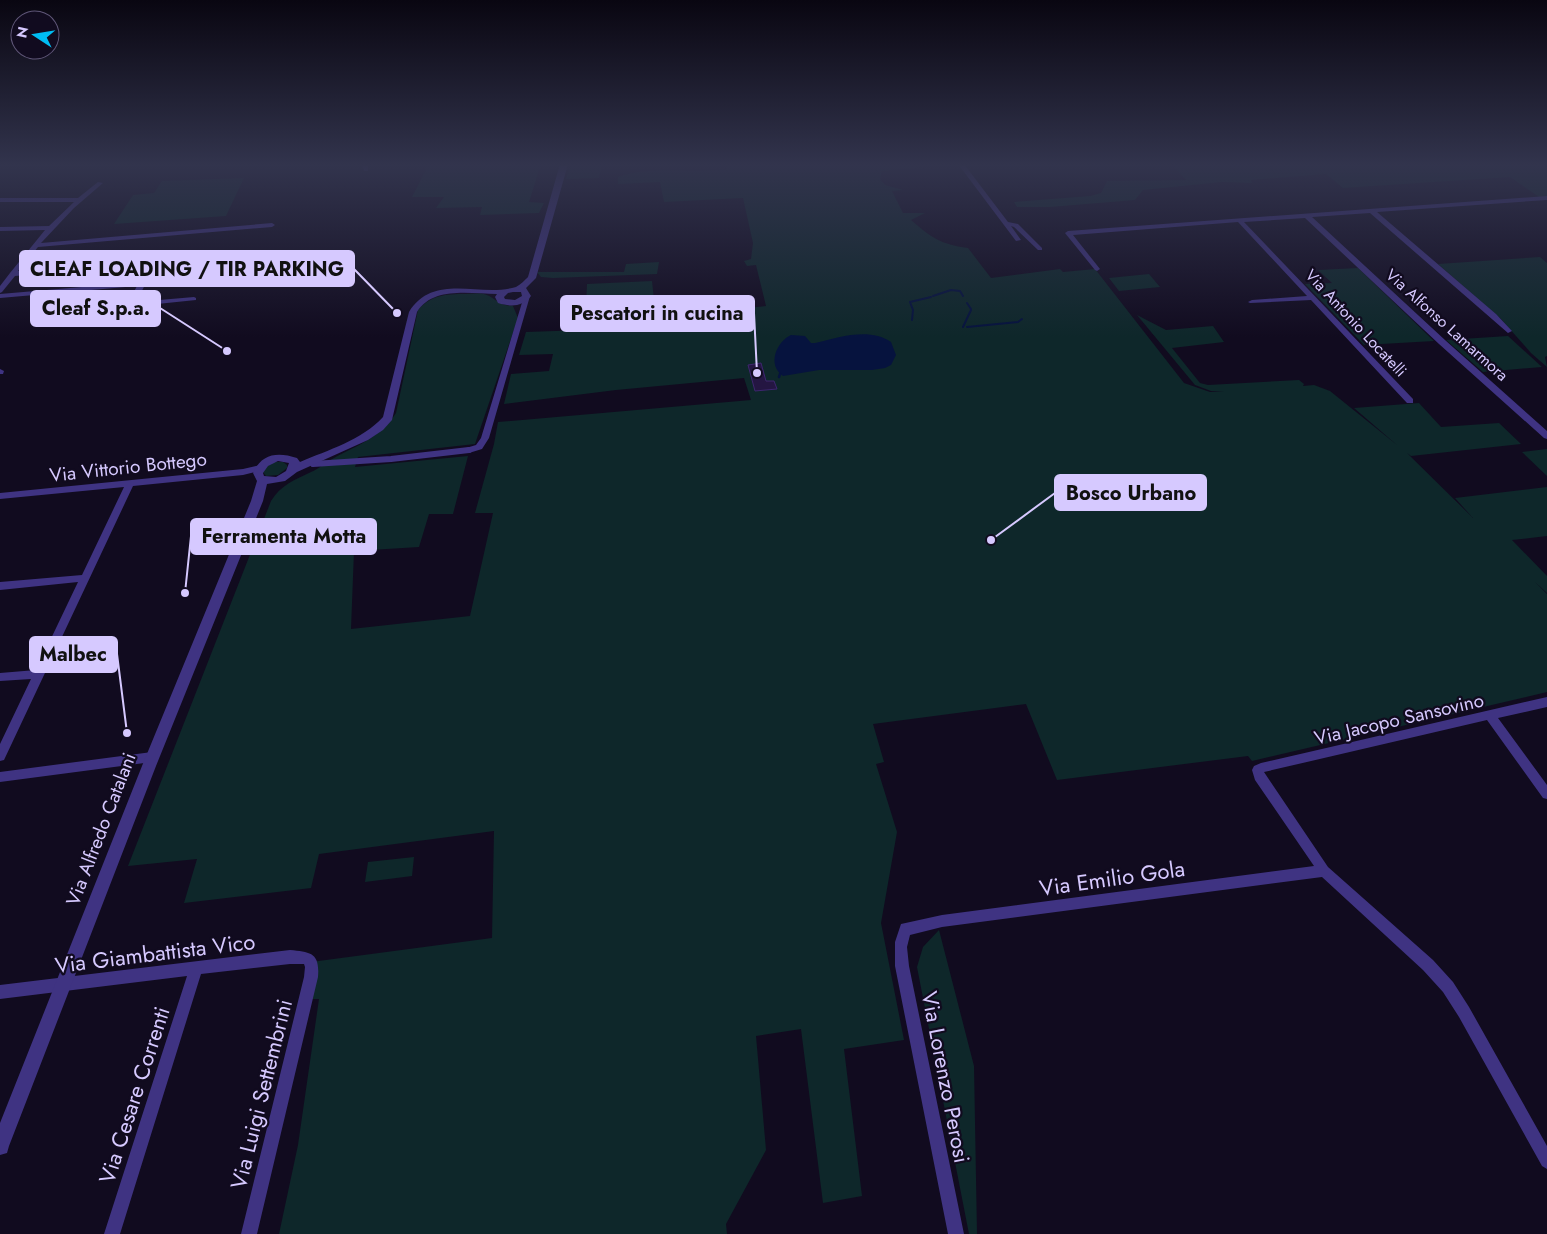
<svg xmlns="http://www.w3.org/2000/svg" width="1547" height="1234" viewBox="0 0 1547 1234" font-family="Jost,sans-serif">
<rect width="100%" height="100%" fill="#110b1f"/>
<path fill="#0e272a" d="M429 164H541L529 202 544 203 539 213 480 215 482 207 436 208 444 197H412Z
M571 164H602L599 178 566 179Z
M724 164H952L882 171 880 179 885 185 903 190 892 191 903 213H925L911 220C932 238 940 244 968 248L991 278 1060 269 1063 272 1095 269 1184 383 1210 392 1224 391H1211L1195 385 1137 315 1166 330 1213 326 1224 342 1172 348 1200 383 1208 385 1299 380 1304 384 1303 386 1314 385 1330 391 1397 445 1354 408 1419 403 1441 427 1499 423 1521 444 1411 456 1407 453 1473 518 1455 498 1547 487V536L1512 540 1547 576V593L1535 582 1547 594V692L1252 761 1248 756 1057 780 1026 704 873 724 884 762 876 764 897 832 881 923 904 1040 844 1049 862 1196 823 1203 801 1029 756 1036 766 1150 726 1224 727 1234H279L298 1145 319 999H302L311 962 492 938 494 831 319 854 311 888 184 903 197 859 128 866 271 501C281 485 294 480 311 472 319 469 326 462 334 458 358 445 381 437 396 413L418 310C431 295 446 294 465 294 471 294 478 293 484 294 497 298 496 305 513 306L518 318 475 444 358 457 355 467 468 456 453 514H429L419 547 354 551 351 629 470 616 493 513H475L494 444 498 422 751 400 744 378 616 390 504 404 511 374 549 371 553 354 519 355 526 332 585 330 587 284 652 281 656 318 766 306 756 265 747 266 744 261 751 259 753 243 743 198 664 202 660 182 618 184V177C653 165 691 174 727 169Z
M1171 164H1307L1309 166 1313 164H1547V196L1539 197 1510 177 1343 188 1326 174 1251 180 1252 183 1222 182 1143 190 1135 200 1050 207H1017L1014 202 1090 196 1101 193 1107 181 1186 180Z
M244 178 226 216 114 224 133 195 154 193 162 181Z
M1540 257 1547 263V356L1545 357 1547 367 1531 353 1500 318 1438 264Z
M659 262 657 274 553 278 541 277 537 272H624L626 264Z
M1358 268 1434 341 1364 345 1305 284 1332 283 1318 270Z
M1149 274 1160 287 1119 291 1109 278Z
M1508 336 1542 367 1483 372 1446 340Z
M1547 449V476L1522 452Z
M274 462H283L287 465V468L278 475 266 476 263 472 267 466Z
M414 857 412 876 365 882 368 862Z
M939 930 974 1066 977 1234H969L917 967 923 947Z"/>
<path fill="#06133e" d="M791 335 805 336 811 343H815C839 337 870 327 891 342L896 355 891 365 885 368 872 370H819L783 376C767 365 776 342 791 335Z"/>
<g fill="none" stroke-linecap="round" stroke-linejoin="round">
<path stroke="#06133e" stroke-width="2" d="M933 296 951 290 960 291 963 296
M967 303 971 309
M912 320 913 310 910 302 931 297
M963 327 971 310
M967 327 1018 322 1022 319"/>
<path stroke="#06133e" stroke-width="2.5" d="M779 377 780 374"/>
</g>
<path fill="#241642" stroke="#3e266f" d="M761 363 766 381H774L777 389 755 391 748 365Z"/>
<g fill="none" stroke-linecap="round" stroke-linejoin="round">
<path stroke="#3f3382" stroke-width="6" d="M313 464 391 459 469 450"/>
<path fill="#3f3382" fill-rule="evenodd" d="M362 164H368V171H364Z
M958 164H964L1008 222 1018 224 1042 248V250H1038L1014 227 1011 226 1021 240 1016 241Z
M98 182 103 183 74 208 41 243 272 223 275 225 272 227 38 247 18 271 154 260 157 262 136 302 194 297 196 298V300L128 307 127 305 137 286 0 298V294L140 282 149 264 15 276 2 292 0 293V286L10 273 45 230 0 231V227L49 226 74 202H0V198H78Z
M1547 196V200L1377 212 1496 314 1512 331 1508 333 1370 213 1312 217 1445 340 1547 431V439L1544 438 1439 344 1305 218 1244 222 1413 399V403H1407L1311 300 1250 303 1248 302 1252 300 1307 296 1238 222 1073 235 1100 269 1097 271 1095 270 1065 233 1068 231Z
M527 294 530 296 489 438 482 449 469 453 466 452V448L476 445 481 438 524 296Z
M0 369 4 371 3 374H0Z
M260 465 263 466 264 468 263 470 243 475 133 486 4 760 0 761V744L31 679 0 681V673L36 670 78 582 0 590V582L82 575 124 487 0 499V493L243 469Z
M1547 697V707L1498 718 1547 785V799L1543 798 1487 720 1264 772 1328 867 1433 960 1453 982 1469 1007 1547 1146V1169L1542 1166 1459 1017 1443 992 1423 970 1322 877 942 927 910 935 907 947 909 966 964 1234H948L895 966V942L901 924 942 915 1314 866 1255 780 1252 770 1254 766 1261 763Z
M152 752 156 753 158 757 156 761 152 762 0 782V772Z
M290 950C311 952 320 953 318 977L257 1234H241L304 977 305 967 304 964H290L201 974 120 1234H104L187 976 0 999V985Z"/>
<path fill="#3f3382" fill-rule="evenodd" d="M560 164H568L536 278 526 288 531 296C522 307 511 307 498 303L495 297 497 294C471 294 433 286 417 312L392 420 383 430 368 440 297 472 285 481 267 484 263 501 156 766 9 1146 7 1153 0 1155V1123L142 766 251 501 257 481 253 473C262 453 278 452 297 458L300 462C328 450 362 440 383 417L409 312C434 272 480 298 516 287 520 285 525 280 528 277ZM513 292H521L522 296 515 300 505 299 504 297 508 293ZM278 461 289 463 286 471 276 477 264 476 263 473 268 466Z"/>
</g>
<linearGradient id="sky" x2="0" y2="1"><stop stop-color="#090611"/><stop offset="0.49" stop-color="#32344d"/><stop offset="1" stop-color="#32344d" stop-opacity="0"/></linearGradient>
<rect width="1547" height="337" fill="url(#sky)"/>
<g text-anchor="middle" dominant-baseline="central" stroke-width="4.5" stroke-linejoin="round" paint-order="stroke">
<g font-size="16" fill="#d6c9ff" stroke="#110b1f">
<text transform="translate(1356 323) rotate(47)">Via Antonio Locatelli</text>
<text transform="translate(1447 325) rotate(42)">Via Alfonso Lamarmora</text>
</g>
<g font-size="19" fill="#d6c9ff" stroke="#110b1f">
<text transform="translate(128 467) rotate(-6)">Via Vittorio Bottego</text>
<text transform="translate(1399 719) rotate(-13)">Via Jacopo Sansovino</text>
<text transform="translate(101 829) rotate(-69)">Via Alfredo Catalani</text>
</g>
<g font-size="22" fill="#d6c9ff" stroke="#110b1f">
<text transform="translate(1112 878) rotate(-8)">Via Emilio Gola</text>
<text transform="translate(155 953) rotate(-7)">Via Giambattista Vico</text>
<text transform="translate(946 1077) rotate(79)">Via Lorenzo Perosi</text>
<text transform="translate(261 1094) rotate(-76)">Via Luigi Settembrini</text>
<text transform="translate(134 1095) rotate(-72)">Via Cesare Correnti</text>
</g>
</g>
<path fill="none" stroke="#d6c9ff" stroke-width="2" d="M397 313L354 269M227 351L160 308M757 373L754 313M991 540L1055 493M185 593L191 536M127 733L117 654"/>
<g fill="#d6c9ff" stroke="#110b1f" stroke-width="2">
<circle cx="397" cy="313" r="5"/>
<circle cx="227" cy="351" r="5"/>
<circle cx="757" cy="373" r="5"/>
<circle cx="991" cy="540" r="5"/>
<circle cx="185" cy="593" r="5"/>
<circle cx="127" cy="733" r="5"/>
</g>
<g fill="#d6c9ff" stroke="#d6c9ff" stroke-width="2">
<rect x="20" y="251" width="334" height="35" rx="5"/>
<rect x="31" y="291" width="129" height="35" rx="5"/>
<rect x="561" y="296" width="193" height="35" rx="5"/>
<rect x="1055" y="475" width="151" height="35" rx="5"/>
<rect x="191" y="519" width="185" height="35" rx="5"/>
<rect x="30" y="637" width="87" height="35" rx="5"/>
</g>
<g font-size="20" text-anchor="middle" font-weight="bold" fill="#111">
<text x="187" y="276">CLEAF LOADING / TIR PARKING</text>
<text x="96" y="315">Cleaf S.p.a.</text>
<text x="657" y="320">Pescatori in cucina</text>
<text x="1131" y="500">Bosco Urbano</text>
<text x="284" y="543">Ferramenta Motta</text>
<text x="73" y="661">Malbec</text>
</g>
<g transform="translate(35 35) rotate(282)"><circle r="24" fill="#110b1f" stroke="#605779"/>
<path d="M0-4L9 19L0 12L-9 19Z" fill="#00bdf4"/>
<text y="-8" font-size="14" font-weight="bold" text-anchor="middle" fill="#d6c9ff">N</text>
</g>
</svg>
